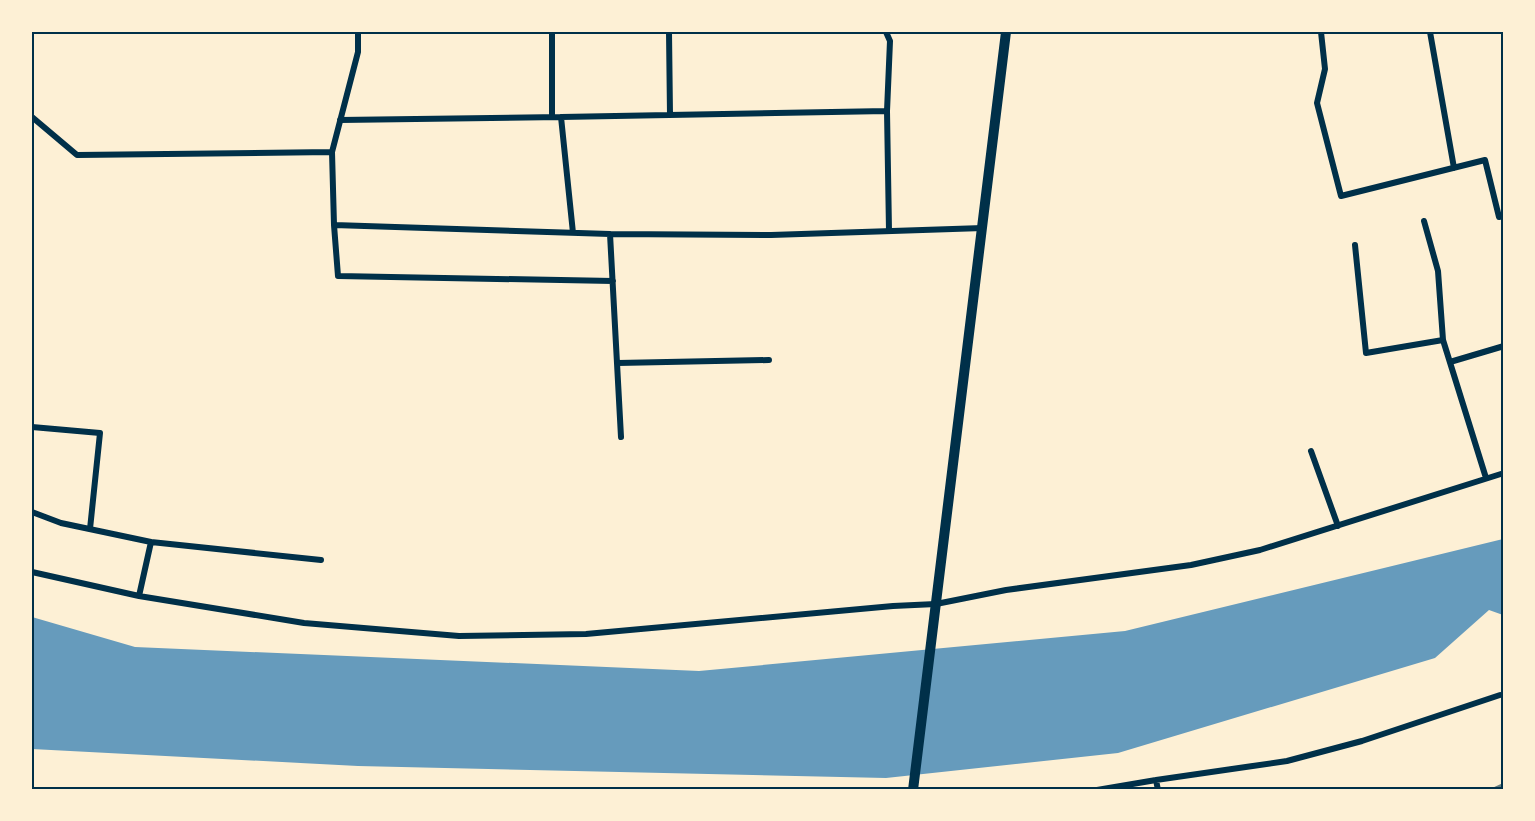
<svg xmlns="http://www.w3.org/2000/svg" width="1535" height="821" viewBox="0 0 1535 821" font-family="'Sofia Sans Condensed',sans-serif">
<rect width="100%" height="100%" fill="#fdf0d5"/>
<path fill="#669bbc" d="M1503 539V615L1489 610 1435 658 1118 753 886 778 358 766 32 749V617L135 647 699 671 1125 631Z"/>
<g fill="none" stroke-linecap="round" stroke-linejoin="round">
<path stroke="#003049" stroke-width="6" d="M358 32V52L332 152 334 225 610 234 771 235 983 228
M552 32V117
M669 32 670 115
M886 32 890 41 887 111
M1321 32 1325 69 1317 103 1341 196 1485 160 1499 217 1504 216
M1430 32 1454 168
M32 117 77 155 332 152
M340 120 561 117
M1424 221 1438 271 1443 340 1486 478
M334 225 338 276 613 281
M573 233 561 117 887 111 889 231
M610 234 621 437
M1355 245 1366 353 1443 340
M1450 362 1504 346
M618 363 769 360
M32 427 100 433 90 529
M1311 451 1338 526
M32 512 61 523 151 542
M32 572 139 596 304 623 459 636 586 634 893 606 936 604 1006 590 1191 565 1260 550 1504 473
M139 596 151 542 321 560
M1097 790 1156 780
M1158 790 1156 780 1287 761 1362 741 1500 695"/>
<path stroke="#003049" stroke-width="10" d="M913 790 1006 32"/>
<path stroke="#657d81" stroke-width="4.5" d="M1493 790 1504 785"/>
</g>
<rect width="1535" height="821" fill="none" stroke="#fdf0d5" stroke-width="66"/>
<rect x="33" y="33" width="1469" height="755" fill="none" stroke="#003049" stroke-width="2"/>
</svg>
